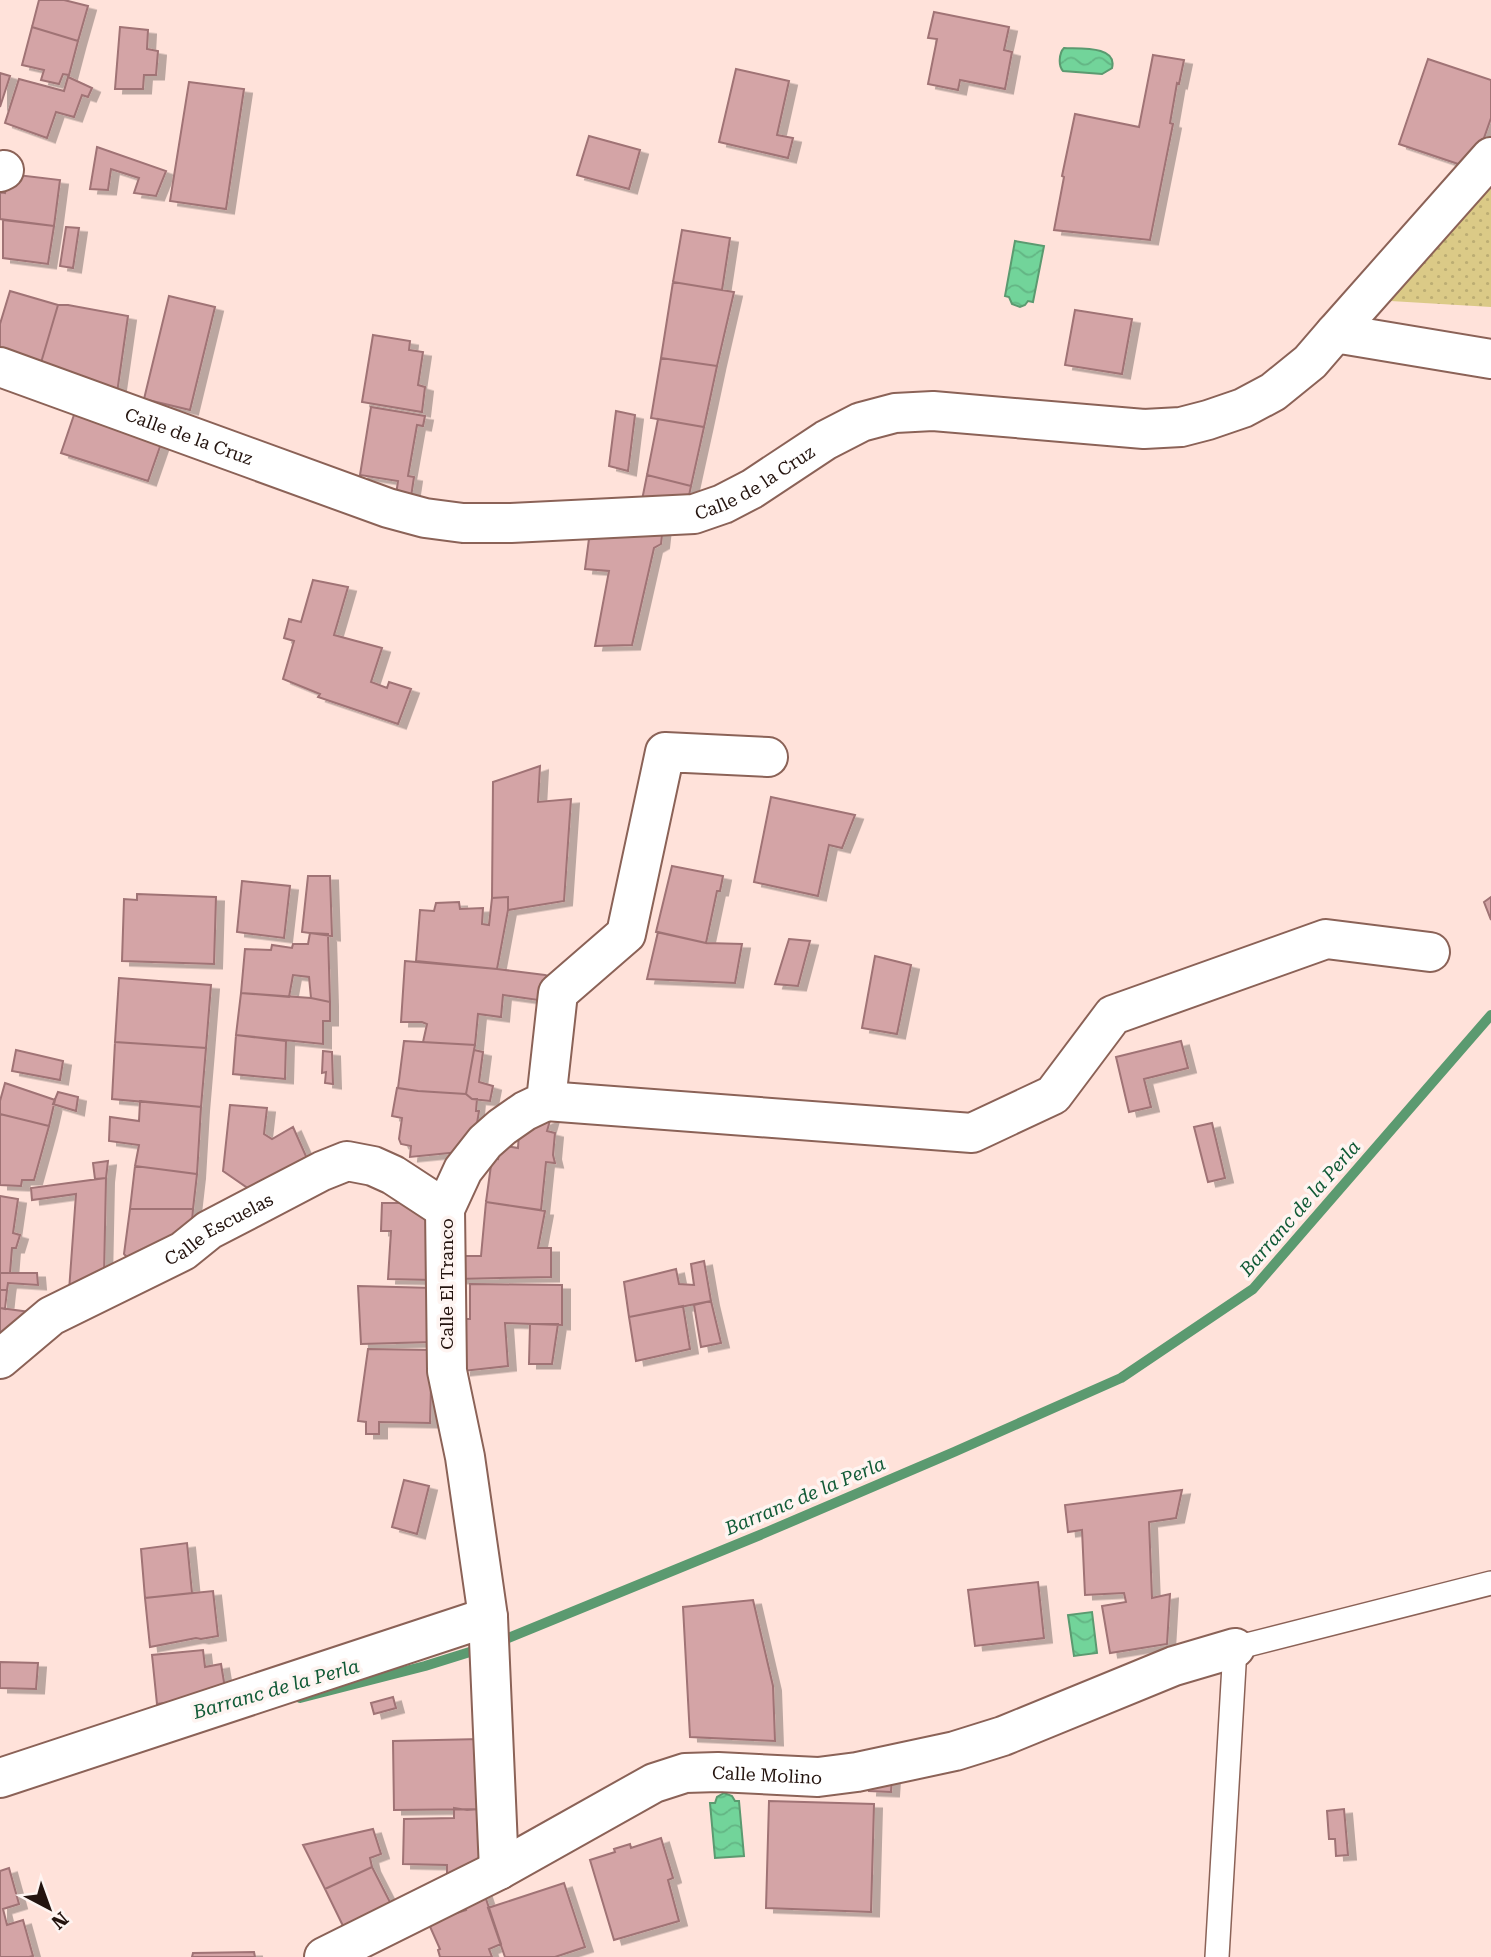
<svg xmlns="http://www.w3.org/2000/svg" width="1491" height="1957" viewBox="0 0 1491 1957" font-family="'Roboto Serif',serif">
<defs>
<pattern id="grass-dots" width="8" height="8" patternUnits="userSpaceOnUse" patternTransform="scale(1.75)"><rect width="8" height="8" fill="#dbca87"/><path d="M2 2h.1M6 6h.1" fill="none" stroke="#bcad73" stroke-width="1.8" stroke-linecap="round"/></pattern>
<pattern id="water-waves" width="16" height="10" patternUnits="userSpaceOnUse" patternTransform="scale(1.75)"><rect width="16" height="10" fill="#72d49a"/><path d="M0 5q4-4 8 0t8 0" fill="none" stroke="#63b584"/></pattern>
<filter id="shadow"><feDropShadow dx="8" dy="4.5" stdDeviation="0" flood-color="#0004"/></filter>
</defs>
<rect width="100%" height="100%" fill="#ffe2da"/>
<path fill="url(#grass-dots)" d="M1491 158V307L1340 298Z"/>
<path fill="url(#water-waves)" stroke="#5b9a70" stroke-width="2" d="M1064 48C1078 49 1118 45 1112 68L1102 74 1063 71C1058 66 1059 53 1064 48Z
M1015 241 1044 246 1033 302 1028 301 1025 305 1020 307 1012 304 1009 297 1005 296Z
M1092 1612 1097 1653 1074 1656 1068 1615Z
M724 1793 732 1796 735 1801H739L744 1856 715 1858 710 1803H715L717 1797Z"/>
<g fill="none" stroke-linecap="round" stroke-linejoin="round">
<path stroke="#5b9a70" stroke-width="10" d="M300 1698 425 1666 489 1646 760 1535 954 1452 1121 1378 1253 1289 1491 1015"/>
</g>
<path fill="#d4a4a6" stroke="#a07375" stroke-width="2" filter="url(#shadow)" d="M39 0H64L88 6 78 41 32 27Z
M934 12 1009 27 1004 50 1012 52 1005 89 960 80 958 90 928 84 937 39 928 38Z
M32 27 78 41 69 75 63 74 59 84 41 80 44 70 22 65Z
M120 27 148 30 147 49 158 51 156 75H144L143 89H115Z
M1153 55 1184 60 1179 84 1177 83 1170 123 1173 124 1150 240 1054 230 1064 177 1062 176 1075 114 1139 127Z
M1428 59 1491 80V118L1473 169 1399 144Z
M736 69 789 81 777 135 793 138 788 158 719 142Z
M0 73 10 76 0 107Z
M68 77 92 88 88 97 82 95 74 117 56 112 47 138 5 123 19 79 64 91Z
M189 82 244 89 226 209 170 201Z
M589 136 640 150 629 189 577 175Z
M97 147 166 171 156 196 134 193 139 178 111 169 108 190 90 189Z
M9 174 60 180 54 226 0 219V192L5 193Z
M3 220 54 226 48 264 3 258Z
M66 227 79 228 73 268 60 266Z
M682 230 730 238 722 290 673 282Z
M673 282 734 292 717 366 661 358Z
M10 291 58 305 40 366 0 350V324Z
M169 296 215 307 190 410 144 399Z
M58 305H68L128 316 117 393 40 366Z
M1075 310 1132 319 1122 374 1065 365Z
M373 335 410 341 409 350 423 352 418 385 425 387 422 412 362 402Z
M661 358 717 366 704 427 651 418Z
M371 407 425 416 423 426 417 425 408 476 414 477 411 497 396 495 398 481 360 475Z
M76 409 163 438 148 481 61 453Z
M616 411 635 415 628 471 609 466Z
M658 419 704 427 691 486 647 475Z
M647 475 691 486 686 510H640Z
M663 526 661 544 654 548 632 645 595 646 609 571 585 569 590 531Z
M313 580 348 587 334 635 382 648 371 682 387 688 389 682 411 689 398 724 318 697 320 694 283 679 294 641 284 638 289 619 301 622Z
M540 766 538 802 571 799 564 901 508 910V897L492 898 493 782Z
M771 797 855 815 842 848 829 845 818 896 754 882Z
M672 866 723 876 720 891H717L706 943 656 932Z
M308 876H330L332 936 302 932Z
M242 881 290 886 284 938 237 932Z
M137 894 216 897 214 964 122 961 124 899 137 900Z
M508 897V910L497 969 416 961 420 910 434 911 436 903 459 902 460 909 483 908 482 924 489 925 492 898Z
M1491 897V920L1484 902Z
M658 932 706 943 742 944 735 983 647 979Z
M310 933 328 934 330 1002 311 998 309 977 293 975 289 997 241 993 245 949 271 950 272 945 292 948 293 944H308Z
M789 939 810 941 798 986 775 984Z
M875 956 911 965 897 1034 862 1028Z
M405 961 497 969 545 975 551 977 545 1001 503 995 501 1017 478 1014 475 1045 423 1042 427 1024 422 1022H401Z
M119 978 211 985 206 1048 115 1042Z
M241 993 311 998 330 1002V1021H323V1044L236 1035Z
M236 1035 286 1041 285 1079 233 1074Z
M404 1041 475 1045 466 1094 418 1091 398 1088Z
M1181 1041 1188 1068 1144 1079 1151 1107 1129 1112 1116 1057Z
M115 1042 206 1048 201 1107 112 1099Z
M16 1050 63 1061 60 1080 12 1071Z
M474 1050 483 1052 479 1082 493 1086 490 1101 472 1099 466 1094Z
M323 1051 332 1052 333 1084 325 1083 326 1072 322 1073Z
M5 1083 55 1100 49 1126 0 1114V1101Z
M397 1088 418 1091 466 1094 472 1099H477L476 1111H479L474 1142 469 1151 410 1157 411 1146 401 1144 399 1139 402 1118 392 1116Z
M58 1092 78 1097 76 1111 53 1104Z
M140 1101 201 1107 197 1174 135 1166 139 1145 109 1141 110 1117 139 1121Z
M230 1105 267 1108 264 1134 272 1139 293 1127 309 1163 252 1191 223 1171Z
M0 1114 49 1126 34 1180H22L21 1186 0 1185Z
M551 1117 547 1131 555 1133 553 1155 555 1163 546 1162 541 1210 486 1202 492 1158 498 1159 500 1145 518 1148 519 1132Z
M1212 1123 1225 1178 1208 1182 1194 1127Z
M108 1161 106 1178 95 1179 93 1163Z
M135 1166 197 1174 193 1209H130Z
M106 1178 104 1276 69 1291 76 1194 32 1200 31 1188Z
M0 1196 18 1199 13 1233 20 1235 16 1248H12L10 1273H0Z
M486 1202 545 1211 538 1248H551V1277L457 1279 458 1256H481Z
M382 1203H414L435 1223 434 1280 388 1279 391 1231H381Z
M130 1209H193L191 1234 131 1262 124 1254Z
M704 1261 711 1301 629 1317 624 1282 676 1269 679 1284 694 1285 691 1264Z
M0 1273H37L38 1285 8 1283 7 1290H0Z
M470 1284 562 1285V1325L505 1323 508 1366 463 1371 459 1319H470Z
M358 1286 434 1288 432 1342 361 1344Z
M0 1290H7L5 1309 0 1308Z
M711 1301 721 1343 701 1347 694 1305Z
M683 1306 690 1349 636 1361 629 1317Z
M0 1308 30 1312 0 1340Z
M530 1324H558L552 1364H529Z
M368 1349 432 1350 430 1423 379 1422V1434H366V1422L358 1421Z
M404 1480 429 1486 417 1534 392 1527Z
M1182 1490 1176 1518 1149 1522 1152 1598 1170 1594 1167 1644 1110 1653 1102 1606 1126 1602 1124 1593 1085 1595 1082 1530 1068 1532 1065 1505Z
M187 1543 192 1593 145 1598 141 1549Z
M1038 1582 1044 1638 975 1646 968 1590Z
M213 1591 218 1636 201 1639 196 1638 150 1647 145 1598Z
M753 1600 773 1686 775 1741 690 1737 683 1607Z
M203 1650 205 1667 221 1664 226 1694 157 1704 152 1655Z
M0 1662 38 1663 36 1689 0 1688Z
M393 1697 396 1708 374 1714 371 1703Z
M480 1739 485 1809 394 1810 393 1741Z
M870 1776 892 1777 891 1792 869 1791Z
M769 1801 874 1804 871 1912 766 1908Z
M454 1808 467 1810 485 1809 482 1855 477 1869 447 1886V1865L403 1864 404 1819 454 1818Z
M1344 1809 1348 1855 1336 1856 1335 1839H1329L1327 1811Z
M373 1829 381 1854 370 1858 372 1867 325 1889 303 1845Z
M661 1838 673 1878 668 1880 679 1921 614 1940 590 1860 615 1852 614 1849 630 1844 631 1848Z
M372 1867 393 1908 347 1934 325 1889Z
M9 1868 19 1904 3 1909 7 1925 23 1920 33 1956 29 1957H0V1871Z
M564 1883 585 1947 555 1957H505L488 1908Z
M484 1893 501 1944 489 1949 492 1957H440L438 1950 440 1949 428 1922 466 1910 464 1903Z
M254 1952 255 1957H192L193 1953Z"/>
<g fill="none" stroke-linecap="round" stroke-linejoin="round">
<defs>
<path id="lane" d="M1217 1957 1235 1648 1491 1583"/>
<g id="street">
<path d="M0 172 4 170"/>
<path d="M1335 333 1491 157"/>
<path id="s1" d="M0 367 388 508 425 518 463 523H511L694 514 723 504 752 489 826 440 861 422 895 413 933 411 1144 429 1181 427 1208 420 1243 408 1273 392 1310 362 1335 333 1491 359"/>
<path d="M546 1101 972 1133 1053 1095 1113 1015 1326 939 1430 952"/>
<path id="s2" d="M0 1359 51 1316 183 1251 209 1230 322 1171 347 1161 373 1166 393 1175 445 1209"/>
<path d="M0 1778 488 1617"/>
<path d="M499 1870 488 1617 465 1457 447 1371 445 1209 463 1170 485 1142 502 1127 525 1111 546 1101 558 993 626 934 665 752 768 757"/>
<path id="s3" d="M324 1957 499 1870 654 1783 685 1773 718 1772 818 1777 857 1772 955 1751 1003 1736 1174 1666 1235 1648"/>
</g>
</defs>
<use href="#lane" stroke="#8b6257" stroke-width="26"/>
<use href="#street" stroke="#8b6257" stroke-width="42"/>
<use href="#lane" stroke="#fff" stroke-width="23"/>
<use href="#street" stroke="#fff" stroke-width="38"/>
</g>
<g text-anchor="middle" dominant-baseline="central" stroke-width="7" stroke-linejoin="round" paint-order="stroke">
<g font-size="18" fill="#24140f" stroke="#fef4f1">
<text stroke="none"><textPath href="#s1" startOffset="201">Calle de la Cruz</textPath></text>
<text stroke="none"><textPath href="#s1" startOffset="789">Calle de la Cruz</textPath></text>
<text stroke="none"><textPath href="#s2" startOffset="256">Calle Escuelas</textPath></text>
<text transform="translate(446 1284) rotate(-90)">Calle El Tranco</text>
<text stroke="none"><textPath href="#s3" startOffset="488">Calle Molino</textPath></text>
</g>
<g font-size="19" font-style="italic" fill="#105a36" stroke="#fef4f1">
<text transform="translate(1300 1208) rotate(-49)">Barranc de la Perla</text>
<text transform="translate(805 1496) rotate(-23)">Barranc de la Perla</text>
<text transform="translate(276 1689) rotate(-16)">Barranc de la Perla</text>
</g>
</g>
<g transform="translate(49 1908) rotate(139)" stroke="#fef4f1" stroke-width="5" paint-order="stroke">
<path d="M0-5L12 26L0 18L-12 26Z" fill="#24140f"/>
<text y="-10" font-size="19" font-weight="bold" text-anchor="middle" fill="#24140f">N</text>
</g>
</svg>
